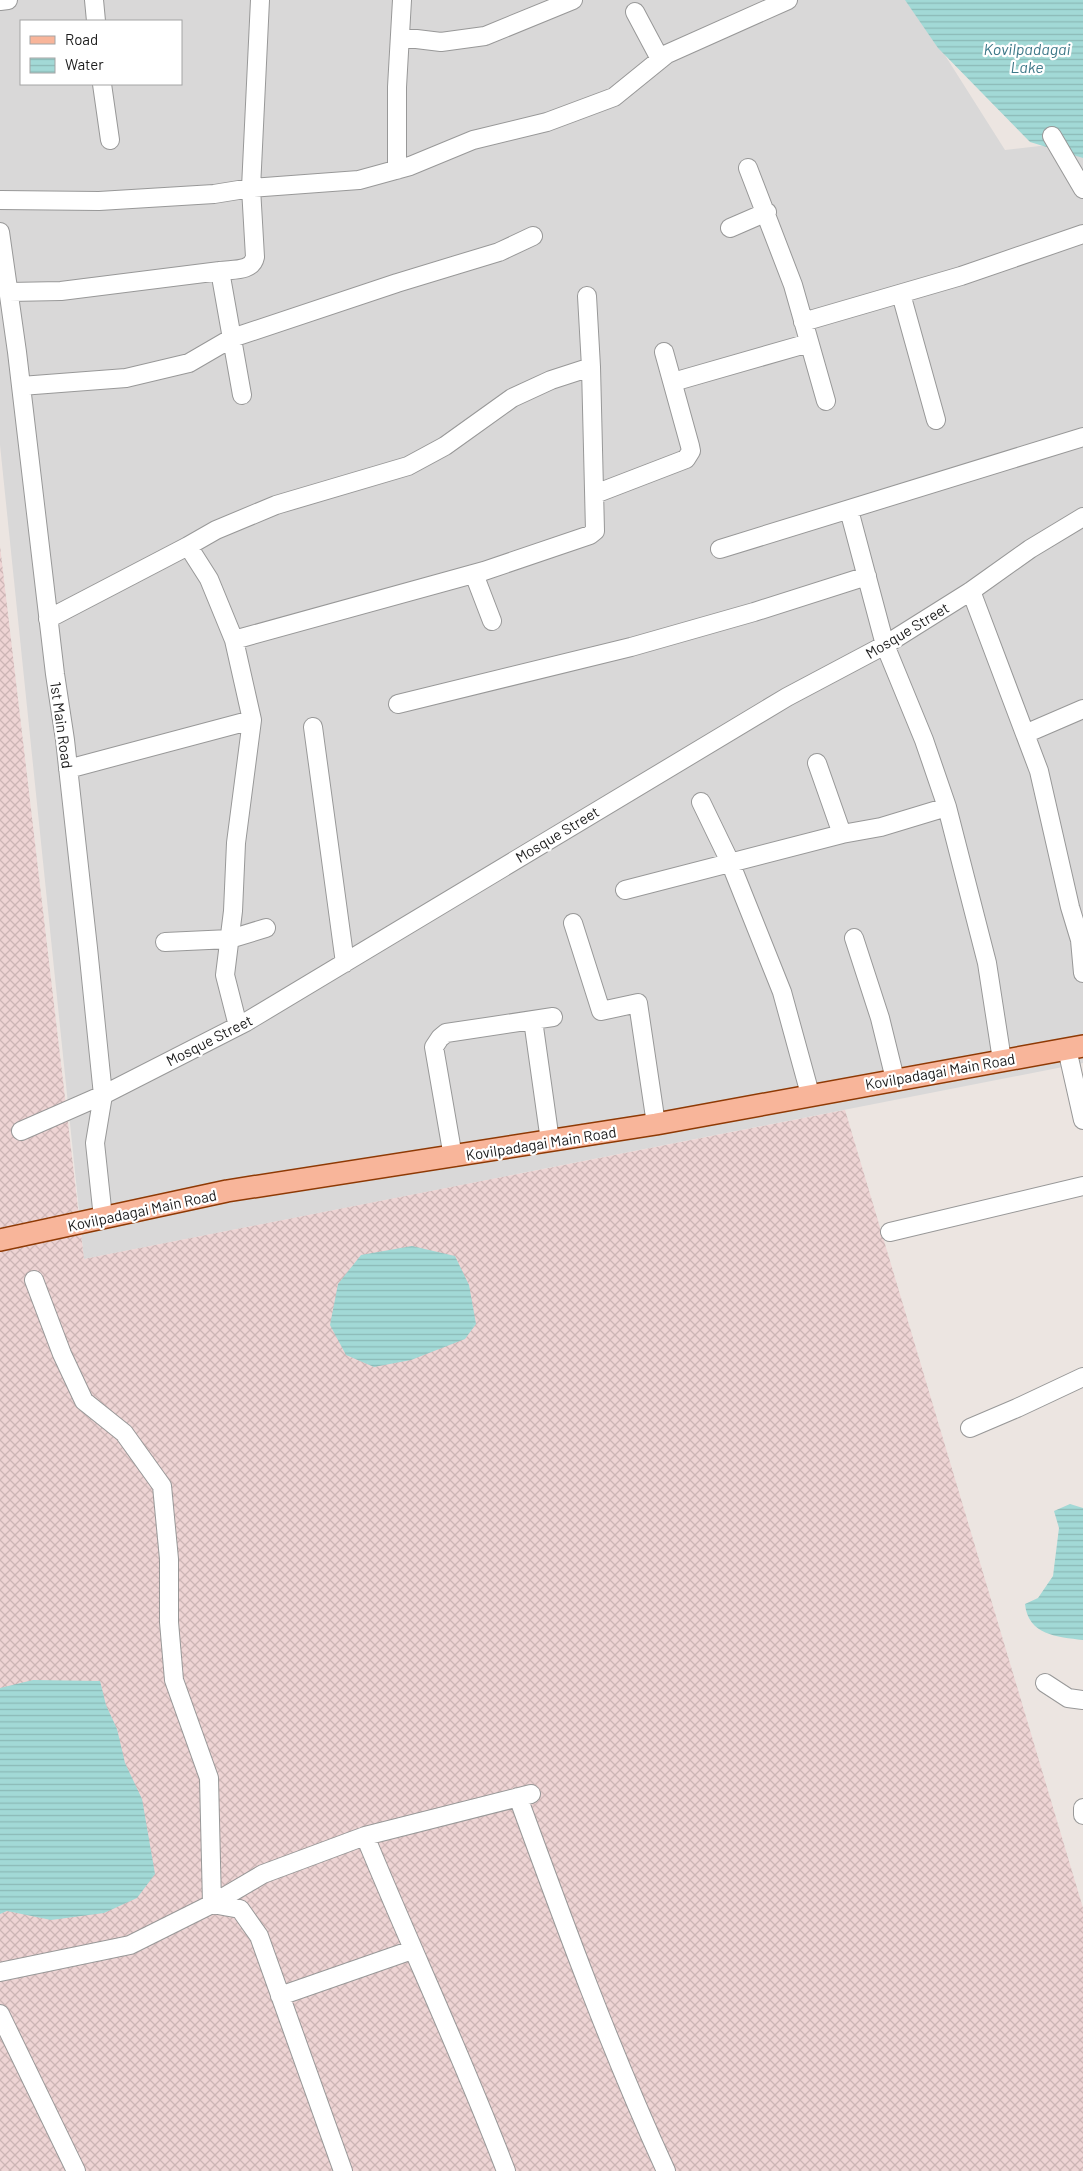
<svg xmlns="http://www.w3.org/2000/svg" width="1083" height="2171" viewBox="0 0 1083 2171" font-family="Barlow,sans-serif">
<defs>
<pattern id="military-cross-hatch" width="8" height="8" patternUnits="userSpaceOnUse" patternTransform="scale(1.25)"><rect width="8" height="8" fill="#eed4d4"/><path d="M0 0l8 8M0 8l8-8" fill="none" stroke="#ccb5b5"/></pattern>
<pattern id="water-rules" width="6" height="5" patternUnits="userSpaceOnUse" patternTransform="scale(1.25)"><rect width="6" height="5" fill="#a2d9d6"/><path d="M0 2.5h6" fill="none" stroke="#8bbab7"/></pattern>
</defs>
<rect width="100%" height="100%" fill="#ece5e1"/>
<path fill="#d9d8d8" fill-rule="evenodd" d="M0 0H910L1005 150 1083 141V1063L84 1259 0 445ZM21 21H181V84H21Z"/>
<path fill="url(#military-cross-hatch)" d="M0 546 84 1259 845 1110 1083 1908V2171H0Z"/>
<path fill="url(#water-rules)" d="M905 0H1083V158L1030 142 938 48Z
M412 1246 455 1256 469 1285 476 1324 465 1339 411 1360 374 1367 346 1355 330 1325 338 1284 361 1255Z
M1070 1504 1083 1508V1640C1057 1637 1028 1635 1025 1604L1038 1598 1053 1576 1059 1528 1054 1511Z
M33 1680 100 1681 106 1705 117 1729 125 1763 142 1799 155 1874 137 1898 104 1913 51 1920 7 1911 0 1914V1688Z"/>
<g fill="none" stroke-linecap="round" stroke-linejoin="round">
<defs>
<path id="minor" d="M94 0 96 21
M0 1 8 0
M635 12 660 59
M400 37 441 42 485 36 573 0
M102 84 110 140
M1052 136 1083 189
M748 168 793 285 826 401
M397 170V87L402 0
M0 200 99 201 214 194 251 188 359 180 410 166 473 140 547 122 614 97 667 54 788 0
M730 228 767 212
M0 232 17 352 55 674 65 740 88 948 103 1095 95 1143 103 1218
M220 271C232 269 252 272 255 257L251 188 260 0
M9 292 61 291 220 271 242 395
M901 294 936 420
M803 322 961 276 1083 234
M673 382 809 343
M21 386 126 378 189 363 232 338 397 283 499 252 533 236
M595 494 686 459 691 451 690 446 664 352
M849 510 885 645 924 740 947 807 987 963 1002 1060
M188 546 216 530 276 505 408 466 445 446 512 398 551 380 591 367
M720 549 1083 437
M474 574 492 621
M971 591 1039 771 1070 907 1080 940 1083 973
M48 619 188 546 209 579 234 640 252 720 236 843 233 911 225 975 238 1026
M234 640 484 571 590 535 595 531 591 367 587 296
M398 704 631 647 754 612 867 576
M313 727 345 963
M1025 734 1083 709
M817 763 842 834
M68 769 252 720
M701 802 730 862 782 992 810 1094
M625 890 842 834 881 827 947 807
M573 923 601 1011 638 1003 656 1124
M854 938 880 1018 895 1079
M165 942 230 939 266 928
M533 1020 550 1141
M1067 1049 1083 1120
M21 1131 103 1095 246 1022 787 697 885 645 971 591 1030 549 1083 517
M453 1157 434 1047 440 1038 446 1033 553 1017
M890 1232 1083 1186
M34 1280 62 1354 84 1401 124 1433 162 1486 169 1559V1622L174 1680 209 1778 212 1904 240 1909 259 1936 343 2171
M970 1428 1017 1408 1083 1377
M1045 1683 1068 1698 1083 1700
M518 1797C564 1923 610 2049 666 2171
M1083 1808V1815
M365 1836C411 1948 463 2058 506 2171
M0 1972 130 1945 212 1904 263 1874 365 1836 531 1794
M280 1996 412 1950
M0 2014 76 2171"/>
<path id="major" d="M0 1240 227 1191 656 1124 1083 1046"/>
</defs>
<use href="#minor" stroke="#989898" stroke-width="20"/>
<use href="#major" stroke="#8e3904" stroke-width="24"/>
<use href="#minor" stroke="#fff" stroke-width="18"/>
<use href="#major" stroke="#f8b59a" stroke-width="21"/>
</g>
<g text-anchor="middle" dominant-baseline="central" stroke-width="4.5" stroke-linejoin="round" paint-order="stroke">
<g font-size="15" fill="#1b1b1b" stroke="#fff">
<text transform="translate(907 630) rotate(-31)">Mosque Street</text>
<text transform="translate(62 725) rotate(82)">1st Main Road</text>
<text transform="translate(557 834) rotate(-31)">Mosque Street</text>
<text transform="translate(209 1040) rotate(-27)">Mosque Street</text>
<text transform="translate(940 1071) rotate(-10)">Kovilpadagai Main Road</text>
<text transform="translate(541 1143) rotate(-9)">Kovilpadagai Main Road</text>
<text transform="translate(142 1210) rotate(-12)">Kovilpadagai Main Road</text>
</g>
<g font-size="16" font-style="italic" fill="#3f7989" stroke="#fff">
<text x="1027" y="48">Kovilpadagai<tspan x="1027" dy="18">Lake</tspan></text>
</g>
</g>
<rect x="20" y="20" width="162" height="65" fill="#ffffff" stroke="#a4a4a4"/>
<rect x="30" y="36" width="25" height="8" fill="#f8b59a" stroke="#a4a4a4"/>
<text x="65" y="45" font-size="15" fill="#1b1b1b">Road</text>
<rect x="30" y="58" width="25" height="15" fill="url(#water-rules)" stroke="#a4a4a4"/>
<text x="65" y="70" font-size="15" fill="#1b1b1b">Water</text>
</svg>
